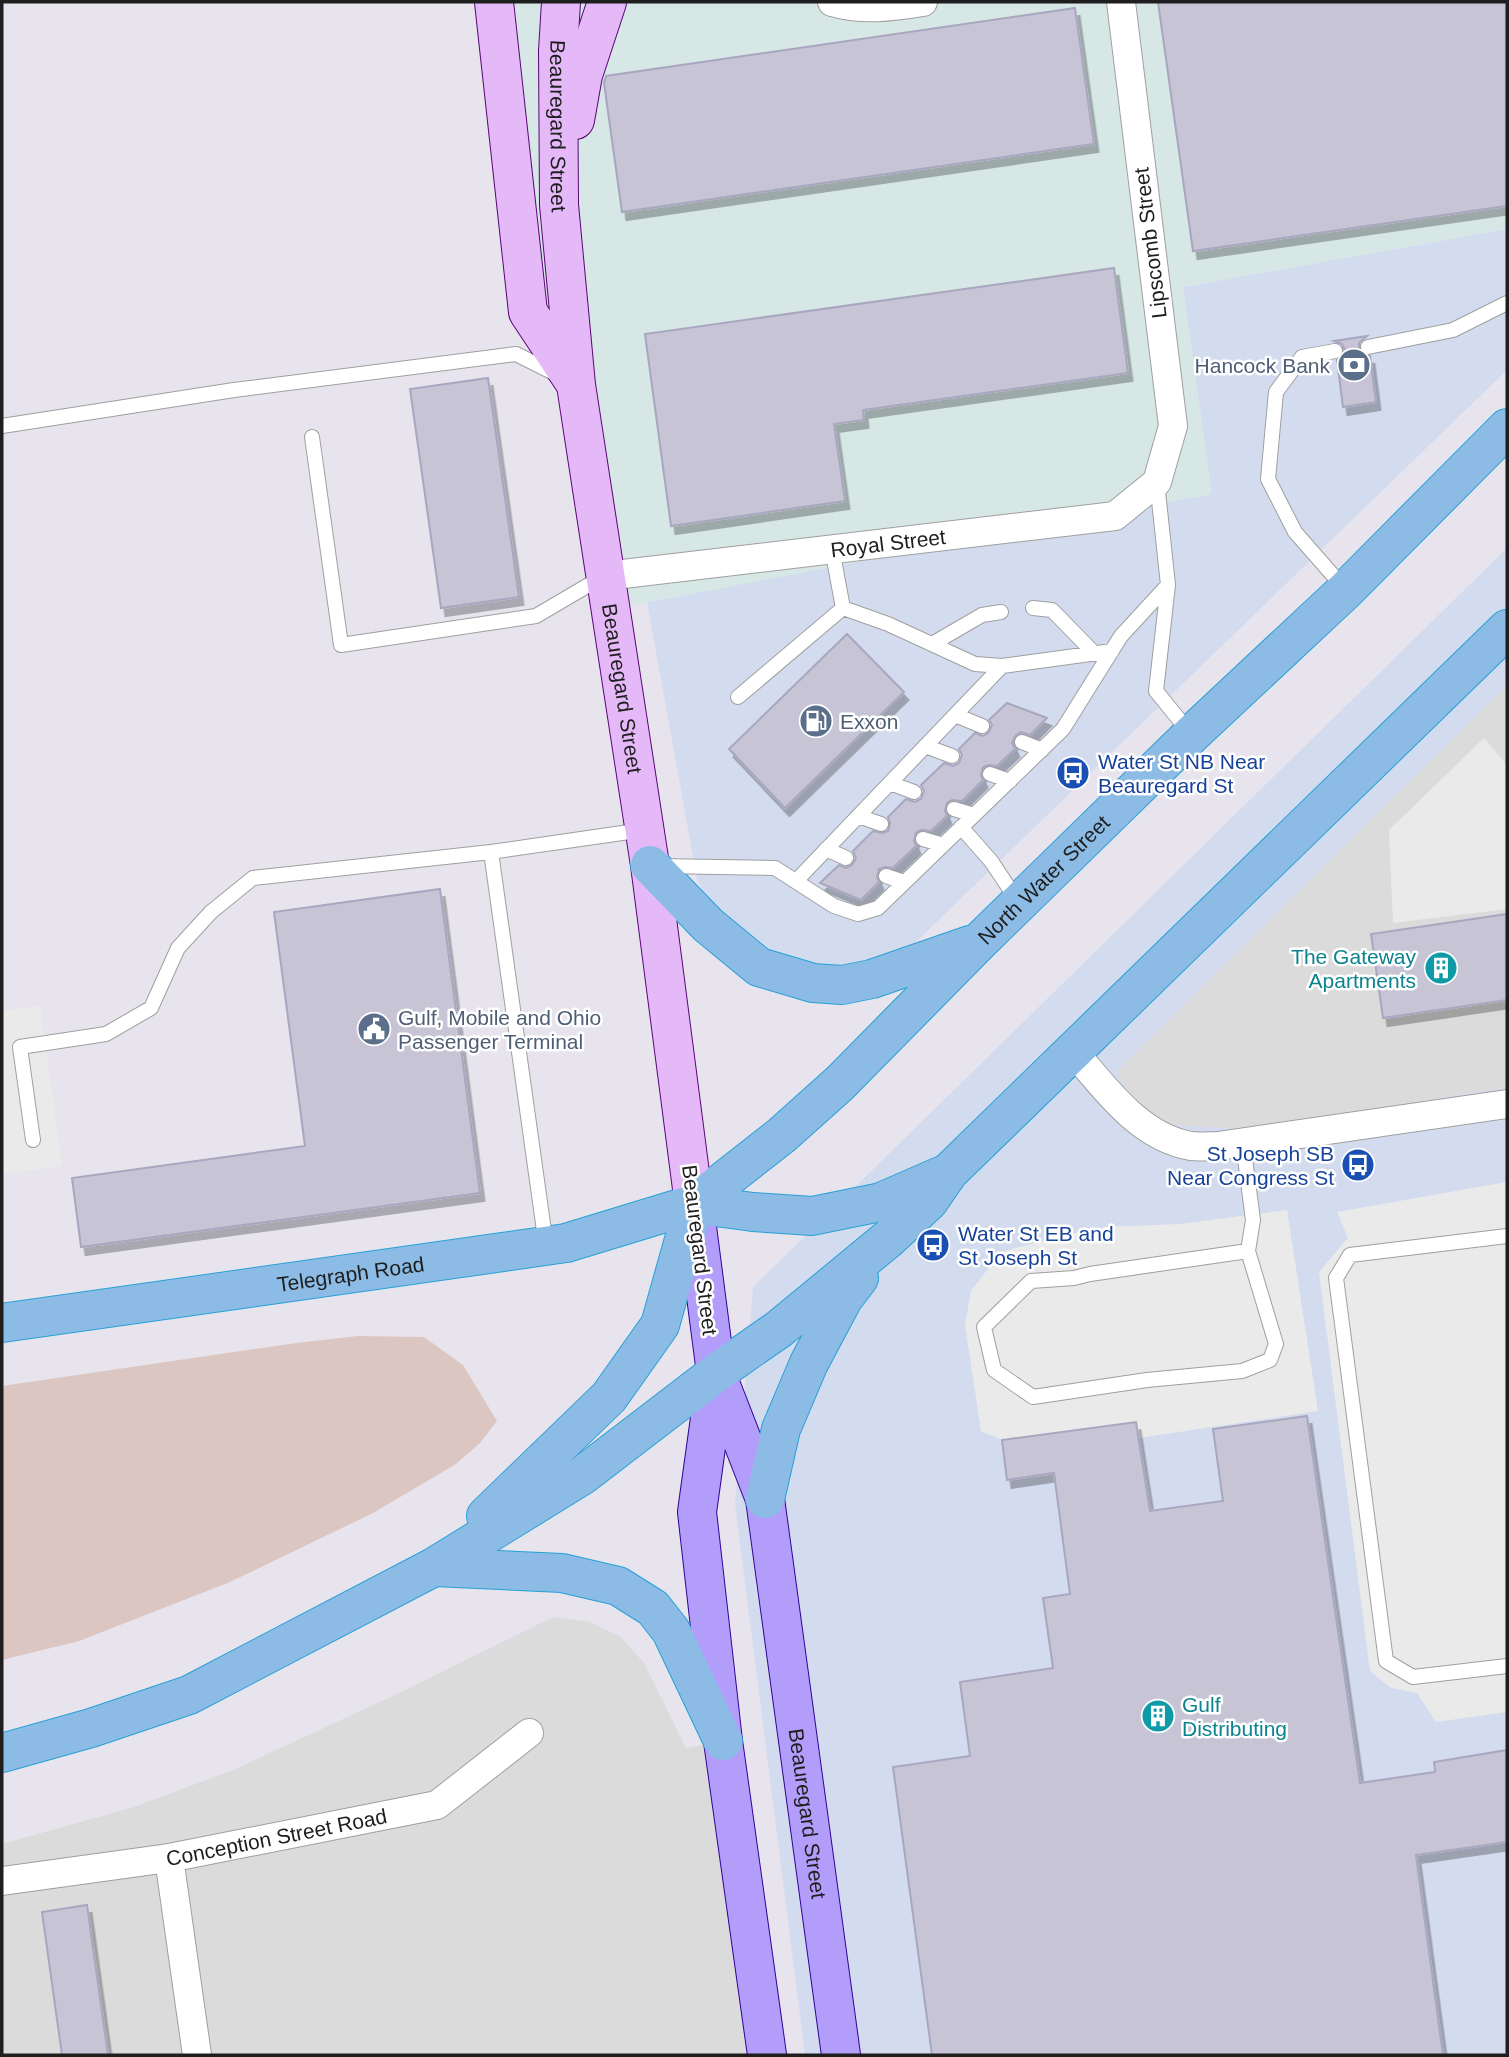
<svg xmlns="http://www.w3.org/2000/svg" width="1509" height="2057" viewBox="0 0 1509 2057" font-family="Helvetica,sans-serif">
<defs>
<filter id="shadow"><feDropShadow dx="4.5" dy="8" stdDeviation="0" flood-color="#0004"/></filter>
</defs>
<rect width="100%" height="100%" fill="#e7e4ee"/>
<path fill="#dbdbdc" d="M1507 685V1088L1236 1129 1172 1125 1134 1104 1117 1071Z
M553 1617 590 1622 621 1637 644 1663 686 1748 723 1741 767 2055H2V1844L134 1807 233 1770 399 1693Z"/>
<path fill="#d3dcef" d="M1507 229V370L917 941 888 960 823 971 785 965 712 912 697 879 647 602 1211 494 1183 287Z
M1507 548V685L1117 1071 1134 1104 1172 1125 1236 1129 1507 1088V2055H805L735 1504 753 1287Z"/>
<path fill="#d6e7e5" d="M505 2H1507V229L1183 287 1212 494 592 613Z"/>
<path fill="#dcc6c1" d="M358 1336 424 1337 463 1365 497 1421 480 1443 456 1464 373 1513 230 1582 79 1641 2 1660V1386L296 1343Z"/>
<path fill="#eaeaea" d="M1484 738 1507 765V909L1393 923 1389 830Z
M40 1006 62 1166 2 1174V1011Z
M1507 1182V1712L1436 1722 1417 1693 1391 1688 1370 1671 1319 1272 1348 1238 1337 1212Z
M1287 1210 1318 1411 1139 1438 1136 1422 1002 1440 981 1431 965 1325 971 1291 1001 1252 1057 1237 1104 1227 1180 1224Z"/>
<path fill="#c6c4d5" stroke="#a9a6c0" stroke-width="2" filter="url(#shadow)" d="M1158 2H1507V206L1193 251Z
M1075 8 1094 144 622 212 604 83 606 76Z
M1114 268 1128 373 863 410 864 420 834 424 845 501 671 526 645 334Z
M1367 336 1359 343V348L1361 354 1370 356 1376 402 1343 407 1337 360 1342 358 1345 350 1342 344 1334 341Z
M488 378 519 597 441 608 410 389Z
M847 634 904 692 785 808 729 749Z
M1007 703 1047 718 1030 735 1021 732 1016 735 1012 743 1015 749 997 766 989 765 983 767 981 775 983 780 962 801 952 800 947 803 945 811 947 816 931 831 921 830 916 833 914 841 916 846 893 868 885 867 879 869 877 877 879 882 861 900 820 883 839 865 846 868 852 865 856 858 853 851 873 831 882 833 888 831 890 823 888 817 906 799 915 802 921 799 924 791 921 785 944 763 953 766 959 763 962 755 959 749 975 733 983 736 988 733 992 725 989 720Z
M440 889 480 1193 81 1247 72 1178 305 1146 274 912Z
M1507 914V1000L1383 1018 1371 934Z
M1307 1416 1360 1783 1435 1772 1434 1762 1507 1750V1842L1416 1855 1443 2055H932L893 1767 970 1756 960 1682 1053 1668 1043 1598 1070 1594 1054 1473 1007 1480 1002 1440 1136 1422 1150 1511 1223 1501 1213 1429Z
M87 1905 108 2055H62L42 1912Z"/>
<g fill="none" stroke-linecap="round" stroke-linejoin="round">
<defs>
<path id="lane" d="M1368 347 1453 330 1507 303
M1335 351 1302 357 1276 392 1268 479 1295 532 1345 589
M2 426 234 390 516 354 556 374
M312 437 341 645 536 616 604 576
M1157 482 1168 585 1156 691 1190 733
M832 549 843 608 888 624 975 664 1002 666 1112 651
M1033 608 1052 610 1094 653
M932 644 982 615 1001 612
M738 697 843 608
M955 715 982 726
M1022 742 1042 750
M925 746 952 756
M990 774 1010 781
M890 783 914 792
M954 809 974 815
M858 816 881 824
M961 827 991 861 1019 903
M923 839 943 845
M826 849 846 858
M491 852 546 1245
M658 866 775 868 834 906 858 914 878 908 1063 729 1121 636 1168 585
M886 876 904 882
M796 881 1002 666
M33 1140 20 1047 106 1034 151 1008 178 948 211 912 253 878 491 852 643 830
M1243 1143 1253 1220 1248 1251 1276 1344 1270 1360 1242 1371 1147 1380 1033 1397 994 1370 984 1327 1031 1281 1074 1278 1090 1274 1248 1251
M1507 1236 1350 1255 1336 1278 1386 1661 1413 1677 1507 1666"/>
<g id="street">
<path d="M832 2C863 11 892 7 923 2"/>
<path id="s1" d="M606 576 1115 516 1157 482 1173 426 1121 2"/>
<path d="M1073 1051C1105 1088 1139 1137 1191 1146 1200 1147 1209 1146 1218 1146L1507 1104"/>
<path d="M169 1858 197 2055"/>
<path id="s2" d="M2 1881 169 1858 437 1805 529 1733"/>
</g>
<g id="secondary">
<path d="M494 2 528 312 573 380"/>
<path id="s3" d="M561 2 558 51 559 205 576 385 650 865 694 1204"/>
<path d="M575 120 583 75 607 2"/>
</g>
<g id="primary">
<path id="s4" d="M694 1204 716 1373 765 1499 841 2055"/>
<path d="M716 1375 697 1512 723 1741 767 2055"/>
</g>
<g id="highway">
<path d="M650 865 708 925 759 967 813 983 842 985 872 979 970 945"/>
<path d="M694 1204 753 1212 812 1216 881 1202 943 1175"/>
<path id="s5" d="M2 1323 566 1243 694 1204 782 1135 840 1083 979 942 1191 735 1346 590 1507 428"/>
<path d="M765 1499 781 1429 809 1363 843 1299 859 1278"/>
<path d="M486 1516 609 1397 660 1325 694 1204"/>
<path d="M434 1567 562 1573 618 1586 653 1608 671 1631 723 1741"/>
<path d="M2 1753 91 1728 189 1695 434 1567 583 1475 716 1373 779 1329 888 1239 929 1201 949 1172 1507 629"/>
</g>
</defs>
<use href="#lane" stroke="#9f9f9f" stroke-width="16"/>
<use href="#street" stroke="#9f9f9f" stroke-width="30"/>
<use href="#secondary" stroke="#580772" stroke-width="40"/>
<use href="#primary" stroke="#310394" stroke-width="40"/>
<use href="#highway" stroke="#27a0d6" stroke-width="40"/>
<use href="#lane" stroke="#fff" stroke-width="14"/>
<use href="#street" stroke="#fff" stroke-width="28"/>
<use href="#secondary" stroke="#e5b8f8" stroke-width="38"/>
<use href="#primary" stroke="#b29dfa" stroke-width="38"/>
<use href="#highway" stroke="#8cbce5" stroke-width="38"/>
</g>
<defs>
<symbol id="bank-disc" viewBox="-11 -11 22 22"><circle r="9.5" fill="#5c6f8a" stroke="#fff"/><path d="M-6-4H6V4H-6ZM0-2.3a2.3 2.3 0 1 0 0 4.6a2.3 2.3 0 1 0 0-4.6Z" fill="#fff"/></symbol>
<symbol id="fuel-disc" viewBox="-11 -11 22 22"><circle r="9.5" fill="#5c6f8a" stroke="#fff"/><path d="M-5.5-6h7V0h2V4h1.3V-2.5L3-4.5l.8-.8L6-3V5H2.5V1h-1V6h-7ZM-4.2-4.7v3.2H.2V-4.7Z" fill="#fff"/></symbol>
<symbol id="bus-disc" viewBox="-11 -11 22 22"><circle r="9.5" fill="#1a4fb4" stroke="#fff"/><path d="M-5-6H5V4H4V6H2V4H-2V6H-4V4H-5ZM-3.5-4V0h7V-4ZM-3.5 1.2v1.5H-2V1.2ZM2 1.2v1.5H3.5V1.2Z" fill="#fff"/></symbol>
<symbol id="building-disc" viewBox="-11 -11 22 22"><circle r="9.5" fill="#0f9aa8" stroke="#fff"/><path d="M-4-6H4V6H1V3H-1V6H-4ZM-2.5-4.3h1.7v1.8h-1.7ZM.8-4.3h1.7v1.8H.8ZM-2.5-1h1.7V.8h-1.7ZM.8-1h1.7V.8H.8Z" fill="#fff"/></symbol>
<symbol id="civic-disc" viewBox="-11 -11 22 22"><circle r="9.5" fill="#5c6f8a" stroke="#fff"/><path d="M-.6-6.5H3V-4.5H.6V-3L4-1V1h2V6H-6V1h2V-1L-.6-3ZM-1.2 2.5V6h2.4V2.5Z" fill="#fff"/></symbol>
</defs>
<g fill-rule="evenodd">
<use href="#bank-disc" x="1335" y="346" width="38" height="38"/>
<use href="#fuel-disc" x="797" y="702" width="38" height="38"/>
<use href="#bus-disc" x="1054" y="754" width="38" height="38"/>
<use href="#building-disc" x="1422" y="949" width="38" height="38"/>
<use href="#civic-disc" x="355" y="1010" width="38" height="38"/>
<use href="#bus-disc" x="1339" y="1146" width="38" height="38"/>
<use href="#bus-disc" x="914" y="1226" width="38" height="38"/>
<use href="#building-disc" x="1139" y="1697" width="38" height="38"/>
</g>
<g text-anchor="middle" dominant-baseline="central" stroke-width="5" stroke-linejoin="round" paint-order="stroke">
<g font-size="21" fill="#1e1e1e" stroke="#fff">
<text stroke="none"><textPath href="#s3" startOffset="124">Beauregard Street</textPath></text>
<text transform="translate(1150 243) rotate(-97)">Lipscomb Street</text>
<text stroke="none"><textPath href="#s1" startOffset="284">Royal Street</textPath></text>
<text stroke="none"><textPath href="#s3" startOffset="691">Beauregard Street</textPath></text>
<text stroke="none"><textPath href="#s5" startOffset="1181">North Water Street</textPath></text>
<text transform="translate(700 1250) rotate(83)">Beauregard Street</text>
<text stroke="none"><textPath href="#s5" startOffset="352">Telegraph Road</textPath></text>
<text stroke="none"><textPath href="#s4" startOffset="623">Beauregard Street</textPath></text>
<text stroke="none"><textPath href="#s2" startOffset="278">Conception Street Road</textPath></text>
</g>
<g font-size="21" fill="#4e5e75" stroke="#fff" text-anchor="start">
<text x="1330" y="365" text-anchor="end">Hancock Bank</text>
<text x="840" y="721">Exxon</text>
<text x="398" y="1017">Gulf, Mobile and Ohio<tspan x="398" dy="24">Passenger Terminal</tspan></text>
</g>
<g font-size="21" fill="#164399" stroke="#fff" text-anchor="start">
<text x="1098" y="761">Water St NB Near<tspan x="1098" dy="24">Beauregard St</tspan></text>
<text x="1334" y="1153" text-anchor="end">St Joseph SB<tspan x="1334" dy="24">Near Congress St</tspan></text>
<text x="958" y="1233">Water St EB and<tspan x="958" dy="24">St Joseph St</tspan></text>
</g>
<g font-size="21" fill="#0d838f" stroke="#fff" text-anchor="end">
<text x="1416" y="956">The Gateway<tspan x="1416" dy="24">Apartments</tspan></text>
<text x="1182" y="1704" text-anchor="start">Gulf<tspan x="1182" dy="24">Distributing</tspan></text>
</g>
</g>
<rect width="1509" height="2057" fill="none" stroke="#1e1e1e" stroke-width="7"/>
</svg>
